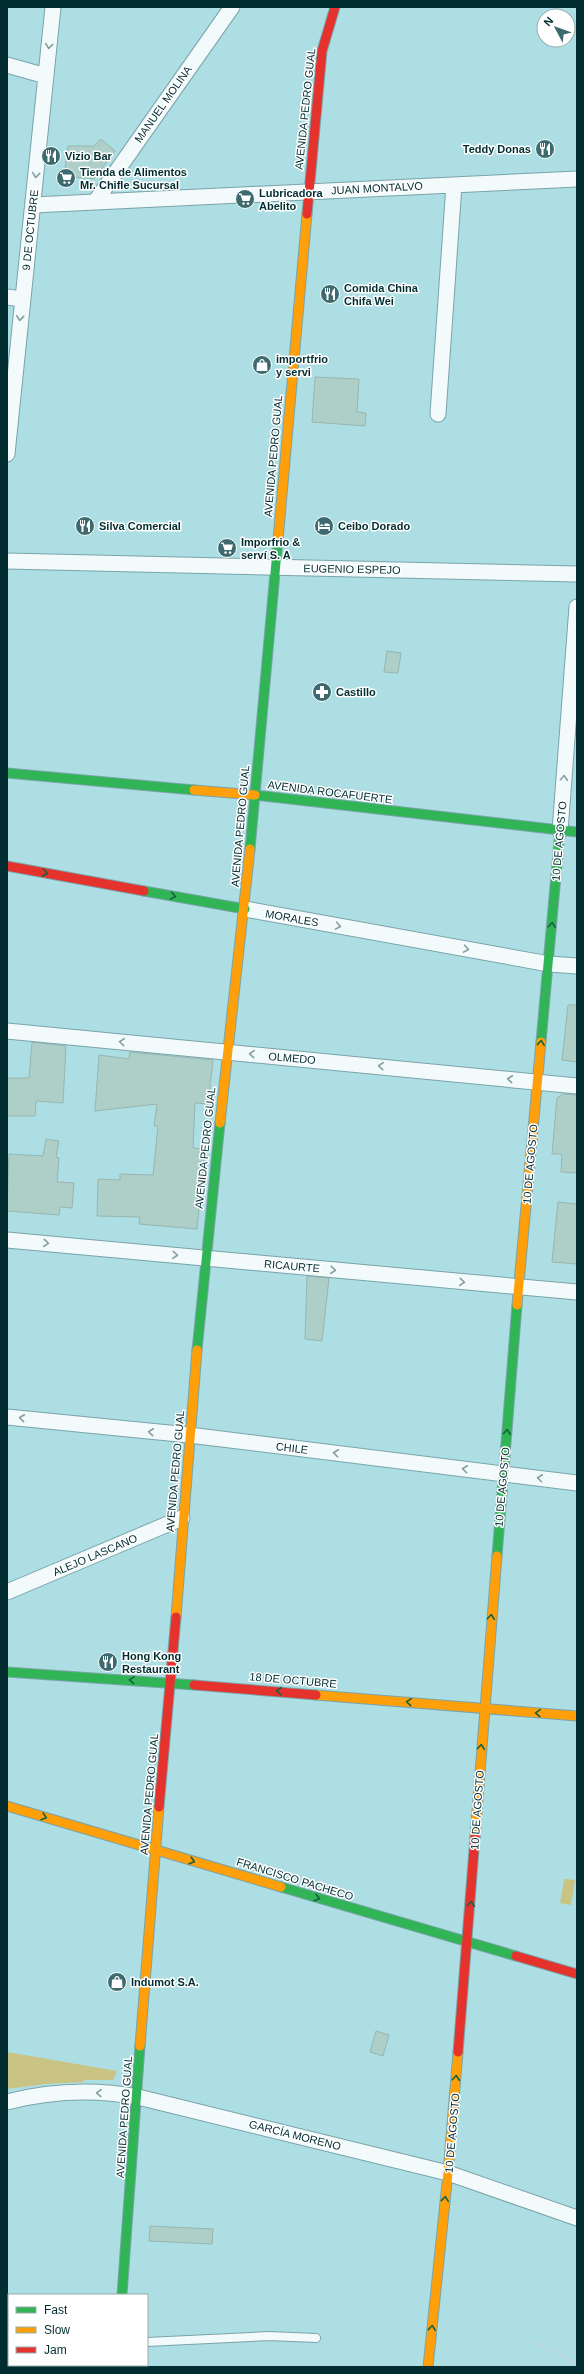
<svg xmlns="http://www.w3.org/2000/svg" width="584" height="2374" viewBox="0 0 584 2374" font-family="Arial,sans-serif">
<rect width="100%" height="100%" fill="#acdee4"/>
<path fill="#c9c483" d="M564 1879 575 1880 571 1905 560 1903Z
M7 2052 117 2071 113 2080H83L84 2082 46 2084 7 2089Z"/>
<path fill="#aecfc7" stroke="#97b6b0" d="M101 139 115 151 94 179 64 176 68 146H94Z
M315 377 359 379 357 412 366 413 365 426 312 422Z
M387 651 401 653 398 673 384 672Z
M568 1005H577V1062L562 1060Z
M32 1042 66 1046 63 1103 36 1101 35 1116H7V1078H29Z
M130 1052 213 1060 208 1104 195 1103 193 1148 205 1149 197 1229 139 1224 140 1217 97 1216 98 1179 120 1180V1174L153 1175 158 1126H154L157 1104 95 1111 99 1055 129 1059Z
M563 1094 577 1095V1173L561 1172 562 1154H552L557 1098Z
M46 1139 59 1141 56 1157 59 1158 57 1182 74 1183 72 1208 60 1207 59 1215 7 1211 9 1154 43 1156Z
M558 1202 577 1204V1264L552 1262Z
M307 1276 329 1278 322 1341 305 1339Z
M376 2031 389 2035 383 2056 370 2052Z
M150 2226 213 2229 212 2244 149 2241Z"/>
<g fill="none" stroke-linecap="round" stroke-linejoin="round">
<defs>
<path id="lane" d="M147 2342 269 2336 316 2338"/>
<path id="street" d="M7 65 46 76
M95 202 232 7
M33 205 577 179
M7 297 22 299
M438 414 454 185
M7 454 53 7
M7 561 577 574
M560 831 577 607
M245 909 549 964 577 966
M7 1031 577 1086
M7 1240 577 1292
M7 1417 189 1435 577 1483
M7 1592 182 1518
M7 2102C50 2091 94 2089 138 2097L448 2173 577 2218"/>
<path id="fast" d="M7 773 194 790
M255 795 577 832
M250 849 278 540
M144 891 245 909
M541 1042 560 831
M197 1350 220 1123
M497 1556 517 1305
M7 1672 194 1685
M281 1887 516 1956
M122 2295 140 2046
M117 2365V2367"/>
<path id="slow" d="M278 540 307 214
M194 790 255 795
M220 1123 250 849
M517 1305 541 1042
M176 1617 197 1350
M316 1695 577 1716
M7 1806 281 1887
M475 1837 497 1556
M140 2046 159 1807
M428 2367 448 2173 458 2052"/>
<path id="jam" d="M307 214 322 51 335 7
M7 866 144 891
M194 1685 316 1695
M159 1807 176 1617
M516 1956 577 1974
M458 2052 475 1837"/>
</defs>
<use href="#lane" stroke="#7aa4a9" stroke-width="10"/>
<use href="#street" stroke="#7aa4a9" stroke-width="17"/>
<use href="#fast" stroke="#7aa4a9" stroke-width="11"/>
<use href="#slow" stroke="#7aa4a9" stroke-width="11"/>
<use href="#jam" stroke="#7aa4a9" stroke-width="11"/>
<path stroke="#c3d3d5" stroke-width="2.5" stroke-dasharray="2 2" stroke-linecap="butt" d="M535 2342 577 2363"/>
<use href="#lane" stroke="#f3fafb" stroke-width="8"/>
<use href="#street" stroke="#f3fafb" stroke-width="15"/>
<use href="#fast" stroke="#30b455" stroke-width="9"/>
<use href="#slow" stroke="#ff9f0a" stroke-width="9"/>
<use href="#jam" stroke="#e5322d" stroke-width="9"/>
</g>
<defs><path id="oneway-chevron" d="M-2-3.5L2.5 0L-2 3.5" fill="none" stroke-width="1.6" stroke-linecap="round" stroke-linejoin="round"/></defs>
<g stroke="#869da0">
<use href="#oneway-chevron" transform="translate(49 46) rotate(96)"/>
<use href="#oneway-chevron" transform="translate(36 175) rotate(96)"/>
<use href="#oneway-chevron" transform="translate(20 318) rotate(96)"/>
<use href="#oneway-chevron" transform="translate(564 778) rotate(-86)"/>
<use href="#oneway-chevron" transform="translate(338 926) rotate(10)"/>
<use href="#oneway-chevron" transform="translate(466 949) rotate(10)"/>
<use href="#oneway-chevron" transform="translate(122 1042) rotate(-175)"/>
<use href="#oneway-chevron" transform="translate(252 1054) rotate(-175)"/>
<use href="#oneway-chevron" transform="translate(381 1066) rotate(-175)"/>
<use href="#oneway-chevron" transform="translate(510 1079) rotate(-174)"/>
<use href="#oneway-chevron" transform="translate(46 1243) rotate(5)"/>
<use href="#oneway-chevron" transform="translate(175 1255) rotate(5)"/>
<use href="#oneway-chevron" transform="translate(333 1270) rotate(5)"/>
<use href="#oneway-chevron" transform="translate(462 1282) rotate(5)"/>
<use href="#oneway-chevron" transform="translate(22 1418) rotate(-174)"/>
<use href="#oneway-chevron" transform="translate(151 1432) rotate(-174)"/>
<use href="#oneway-chevron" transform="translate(336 1453) rotate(-173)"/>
<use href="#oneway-chevron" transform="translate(465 1469) rotate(-173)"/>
<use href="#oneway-chevron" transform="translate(540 1478) rotate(-173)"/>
<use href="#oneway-chevron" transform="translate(99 2093) rotate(-178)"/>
</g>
<g stroke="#14623f">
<use href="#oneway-chevron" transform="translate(45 873) rotate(10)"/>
<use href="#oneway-chevron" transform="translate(173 896) rotate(10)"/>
<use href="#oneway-chevron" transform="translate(552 925) rotate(-85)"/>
<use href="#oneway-chevron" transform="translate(541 1043) rotate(-84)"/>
<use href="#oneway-chevron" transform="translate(507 1432) rotate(-85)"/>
<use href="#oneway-chevron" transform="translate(491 1617) rotate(-85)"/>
<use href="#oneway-chevron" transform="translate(132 1680) rotate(-176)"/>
<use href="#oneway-chevron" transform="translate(279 1691) rotate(-175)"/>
<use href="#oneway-chevron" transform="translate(409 1702) rotate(-175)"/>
<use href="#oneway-chevron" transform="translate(538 1713) rotate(-176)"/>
<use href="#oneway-chevron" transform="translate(481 1747) rotate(-86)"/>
<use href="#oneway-chevron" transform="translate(44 1817) rotate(17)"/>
<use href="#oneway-chevron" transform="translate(192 1861) rotate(17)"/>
<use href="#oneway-chevron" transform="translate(317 1898) rotate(17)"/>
<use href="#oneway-chevron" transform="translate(471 1904) rotate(-86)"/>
<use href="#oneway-chevron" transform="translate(456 2078) rotate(-85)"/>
<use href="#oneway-chevron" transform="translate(445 2199) rotate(-84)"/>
<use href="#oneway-chevron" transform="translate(432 2328) rotate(-84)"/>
</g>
<defs>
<symbol id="restaurant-disc" viewBox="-11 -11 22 22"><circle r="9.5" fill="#3d6a6f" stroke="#fff"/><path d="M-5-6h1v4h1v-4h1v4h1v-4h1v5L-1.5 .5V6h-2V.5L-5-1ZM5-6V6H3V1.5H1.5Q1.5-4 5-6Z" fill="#fff"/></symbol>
<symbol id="supermarket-disc" viewBox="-11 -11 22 22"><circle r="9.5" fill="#3d6a6f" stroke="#fff"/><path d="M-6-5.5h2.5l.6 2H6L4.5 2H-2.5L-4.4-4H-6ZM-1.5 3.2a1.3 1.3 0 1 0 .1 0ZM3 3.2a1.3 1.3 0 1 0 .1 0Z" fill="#fff"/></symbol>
<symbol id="shop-disc" viewBox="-11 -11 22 22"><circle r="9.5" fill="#3d6a6f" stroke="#fff"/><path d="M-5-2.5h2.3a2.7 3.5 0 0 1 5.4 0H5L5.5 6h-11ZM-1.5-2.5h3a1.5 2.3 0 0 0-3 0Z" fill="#fff"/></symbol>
<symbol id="hotel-disc" viewBox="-11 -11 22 22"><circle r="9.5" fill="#3d6a6f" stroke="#fff"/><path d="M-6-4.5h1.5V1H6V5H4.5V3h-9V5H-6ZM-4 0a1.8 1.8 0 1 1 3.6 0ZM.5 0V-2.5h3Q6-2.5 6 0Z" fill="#fff"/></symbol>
<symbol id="pharmacy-disc" viewBox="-11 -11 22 22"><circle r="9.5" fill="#3d6a6f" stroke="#fff"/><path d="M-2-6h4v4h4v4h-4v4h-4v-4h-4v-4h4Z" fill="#fff"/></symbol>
</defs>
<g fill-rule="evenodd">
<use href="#restaurant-disc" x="534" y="138" width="22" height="22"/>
<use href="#restaurant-disc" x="40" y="145" width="22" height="22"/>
<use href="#supermarket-disc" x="55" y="167" width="22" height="22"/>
<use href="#supermarket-disc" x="234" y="188" width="22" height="22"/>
<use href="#restaurant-disc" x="319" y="283" width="22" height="22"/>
<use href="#shop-disc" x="251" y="354" width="22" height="22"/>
<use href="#restaurant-disc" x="74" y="515" width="22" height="22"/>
<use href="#hotel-disc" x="313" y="515" width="22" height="22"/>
<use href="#supermarket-disc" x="216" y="537" width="22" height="22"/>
<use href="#pharmacy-disc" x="311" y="681" width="22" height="22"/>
<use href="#restaurant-disc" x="97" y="1651" width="22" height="22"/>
<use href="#shop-disc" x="106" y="1971" width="22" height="22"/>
</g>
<g text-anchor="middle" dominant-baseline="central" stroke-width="3" stroke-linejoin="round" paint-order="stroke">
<g font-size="11" fill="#012c30" stroke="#fff">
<text transform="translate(163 104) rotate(-55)">MANUEL MOLINA</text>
<text transform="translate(305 109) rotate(-84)">AVENIDA PEDRO GUAL</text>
<text transform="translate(377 188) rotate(-3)">JUAN MONTALVO</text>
<text transform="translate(30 230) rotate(-84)">9 DE OCTUBRE</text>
<text transform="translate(273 456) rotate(-85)">AVENIDA PEDRO GUAL</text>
<text transform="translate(352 569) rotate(1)">EUGENIO ESPEJO</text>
<text transform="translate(330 792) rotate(7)">AVENIDA ROCAFUERTE</text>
<text transform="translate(240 826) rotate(-85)">AVENIDA PEDRO GUAL</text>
<text transform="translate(559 841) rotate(-85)">10 DE AGOSTO</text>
<text transform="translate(292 918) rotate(10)">MORALES</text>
<text transform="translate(292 1058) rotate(5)">OLMEDO</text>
<text transform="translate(205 1148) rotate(-84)">AVENIDA PEDRO GUAL</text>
<text transform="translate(530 1164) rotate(-85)">10 DE AGOSTO</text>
<text transform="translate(292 1266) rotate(5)">RICAURTE</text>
<text transform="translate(292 1448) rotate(7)">CHILE</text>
<text transform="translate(175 1471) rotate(-85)">AVENIDA PEDRO GUAL</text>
<text transform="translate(502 1487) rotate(-85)">10 DE AGOSTO</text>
<text transform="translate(95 1555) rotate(-23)">ALEJO LASCANO</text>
<text transform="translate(293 1680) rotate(5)">18 DE OCTUBRE</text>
<text transform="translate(149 1794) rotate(-85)">AVENIDA PEDRO GUAL</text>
<text transform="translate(477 1810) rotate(-86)">10 DE AGOSTO</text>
<text transform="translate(295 1879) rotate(17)">FRANCISCO PACHECO</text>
<text transform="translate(124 2117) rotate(-86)">AVENIDA PEDRO GUAL</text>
<text transform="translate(452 2133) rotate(-85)">10 DE AGOSTO</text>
<text transform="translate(295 2135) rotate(14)">GARCÍA MORENO</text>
</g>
<g font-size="11" font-weight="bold" fill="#012c30" stroke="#fff" text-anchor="start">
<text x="531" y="149" text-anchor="end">Teddy Donas</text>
<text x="65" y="156">Vizio Bar</text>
<text x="80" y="172">Tienda de Alimentos<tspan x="80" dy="13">Mr. Chifle Sucursal</tspan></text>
<text x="259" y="193">Lubricadora<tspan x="259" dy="13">Abelito</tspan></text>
<text x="344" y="288">Comida China<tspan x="344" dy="13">Chifa Wei</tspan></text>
<text x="276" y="359">importfrio<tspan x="276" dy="13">y servi</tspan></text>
<text x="99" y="526">Silva Comercial</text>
<text x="338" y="526">Ceibo Dorado</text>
<text x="241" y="542">Imporfrio &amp;<tspan x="241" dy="13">serví S. A</tspan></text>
<text x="336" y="692">Castillo</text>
<text x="122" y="1656">Hong Kong<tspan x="122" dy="13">Restaurant</tspan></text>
<text x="131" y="1982">Indumot S.A.</text>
</g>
</g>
<rect width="584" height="2374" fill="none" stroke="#012c30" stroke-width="16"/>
<rect x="8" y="2294" width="140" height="72" fill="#ffffff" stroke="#99abac"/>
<rect x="16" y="2307" width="20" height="6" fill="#30b455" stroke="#99abac"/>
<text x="44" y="2314" font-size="12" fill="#012c30">Fast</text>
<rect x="16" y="2327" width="20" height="6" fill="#ff9f0a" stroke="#99abac"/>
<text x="44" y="2334" font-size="12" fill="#012c30">Slow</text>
<rect x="16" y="2347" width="20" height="6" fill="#e5322d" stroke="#99abac"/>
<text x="44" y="2354" font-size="12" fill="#012c30">Jam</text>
<g transform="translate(556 28) rotate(311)"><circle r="19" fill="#ffffff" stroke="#99abac"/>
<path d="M0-3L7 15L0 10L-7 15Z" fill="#3d6a6f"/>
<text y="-6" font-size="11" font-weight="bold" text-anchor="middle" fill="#012c30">N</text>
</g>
</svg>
